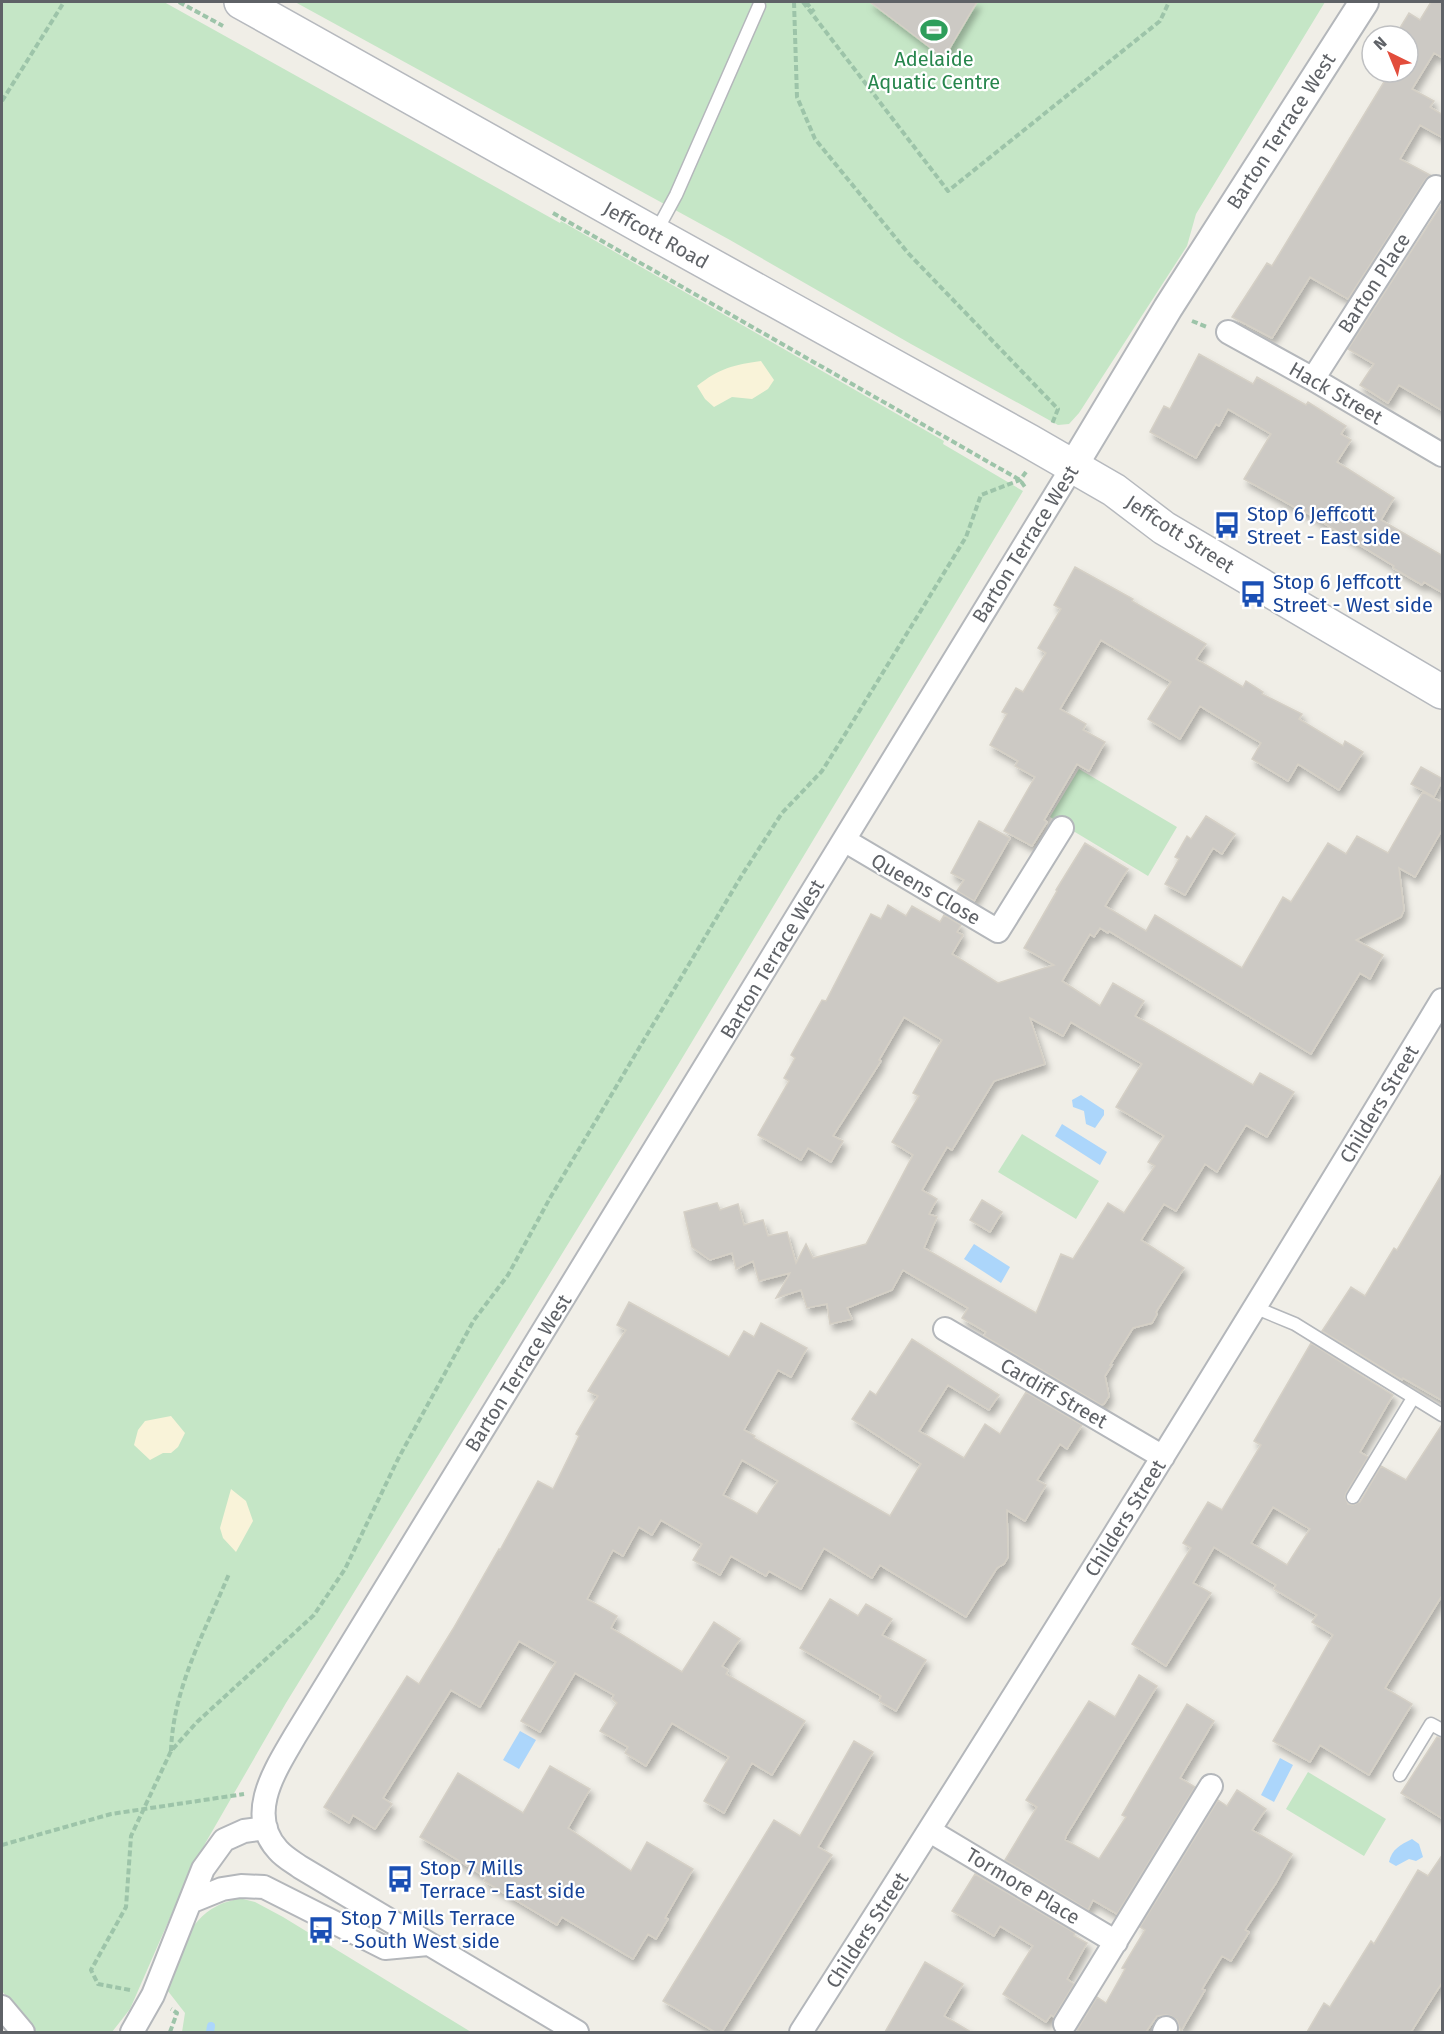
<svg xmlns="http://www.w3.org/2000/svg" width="1444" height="2034" viewBox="0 0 1444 2034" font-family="'Fira Sans',sans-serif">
<defs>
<filter id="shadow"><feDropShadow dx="3.5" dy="6" stdDeviation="3" flood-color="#0004"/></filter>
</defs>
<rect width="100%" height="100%" fill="#f0eee7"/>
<path fill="#c5e6c6" d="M2 2H164L560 223 561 221 944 441 943 444 1023 491 678 1065 286 1703 206 1842 176 1904 130 2009 112 2032H35L2 1991Z
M295 2H1325L1196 214 1187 246 1079 413 1069 424 1058 425 911 344 730 240Z
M1079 769 1177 827 1148 876 1050 817Z
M1022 1134 1099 1181 1076 1219 998 1172Z
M1308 1772 1386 1819 1364 1856 1286 1809Z
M239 1898 255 1902 283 1917 471 2032H182L185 2013 164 1986C176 1958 187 1921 217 1906 223 1902 232 1901 239 1898Z"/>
<path fill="#f9f3d9" d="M761 361 774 380 768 389 752 399 732 397 714 407 705 399 697 386C720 368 733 365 761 361Z
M171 1416 185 1433 178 1447 171 1453H163L150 1460 134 1445 138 1430 145 1421Z
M231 1489 246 1501 253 1521 236 1552 223 1538 220 1528Z"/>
<path fill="#acd6fb" d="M1081 1095 1104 1110V1115L1095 1128 1086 1124 1084 1111 1073 1107 1072 1100Z
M1062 1124 1107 1152 1100 1165 1055 1136Z
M974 1244 1010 1267 1001 1283 964 1259Z
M520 1731 536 1740 519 1769 503 1760Z
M1280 1758 1293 1765 1274 1802 1261 1795Z
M1412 1839 1419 1844 1423 1857 1416 1861 1409 1859 1396 1866 1389 1862C1392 1849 1400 1845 1412 1839Z"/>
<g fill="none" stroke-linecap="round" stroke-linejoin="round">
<path stroke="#acd6fb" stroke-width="8" d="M210 2032 211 2026"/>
</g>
<path fill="#ccc9c4" stroke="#d5d0c6" stroke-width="1.5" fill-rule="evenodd" filter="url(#shadow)" d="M870 2H977L944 58Z
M1431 2H1443V58L1434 53 1412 89 1434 101 1430 107 1443 115V138L1420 125 1400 159 1430 175 1425 180 1348 299 1310 277 1272 338 1232 317 1267 263 1272 266 1390 72H1408V41L1411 36H1395L1409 13 1420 20Z
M1443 202V411L1399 385 1388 403 1360 385 1374 364 1348 349Z
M1199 354 1253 384 1257 377 1306 405 1308 402 1346 426 1341 434 1351 440 1337 462 1394 498 1381 520 1443 556V593L1424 582 1422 585 1393 568 1394 566 1306 512 1305 513 1244 479 1271 434 1228 409 1219 426 1216 424 1196 458 1150 432 1164 406 1170 409Z
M1075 567 1133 599 1132 601 1206 644 1196 659 1243 687 1246 681 1263 692 1262 694 1302 714 1299 719 1343 746 1345 741 1363 752 1339 790 1298 764 1288 781 1252 759 1261 743 1200 706 1180 739 1148 719 1171 682 1101 640 1060 709 1086 724 1083 730 1105 742 1089 771 1077 764 1044 820 1047 822 1032 846 1004 831 1035 777 1015 766 1018 761 990 745 1007 714 1002 712 1016 688 1023 692 1046 653 1038 648 1061 609 1054 605Z
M1421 767 1443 779 1434 797 1411 784Z
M1423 792 1443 803V828L1415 877 1399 868 1404 910 1401 917 1356 940 1383 955 1370 979 1360 973 1311 1054 1109 931 1108 933 1100 928 1094 937 1090 934 1062 981 1100 1006 1113 983 1144 1001 1135 1016 1253 1085 1260 1073 1294 1092 1267 1137 1246 1125 1217 1172 1205 1164 1176 1211 1164 1204 1141 1240 1184 1268 1156 1312 1157 1314 1152 1323 1133 1328 1110 1365H1112L1105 1376 1109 1396 1104 1404 1101 1405 984 1336 986 1332 962 1318 968 1308 903 1270 892 1290 847 1308 852 1319 830 1324 827 1304 807 1308 801 1290 776 1298 790 1273 759 1281 753 1261 736 1269 732 1253 710 1260 692 1247 684 1212 717 1203 720 1210 738 1204 744 1225 763 1220 768 1236 787 1232 796 1263 806 1244 813 1258 866 1244 913 1155 892 1142 919 1096 913 1093 942 1040 904 1017 879 1060 881 1061 833 1136 843 1141 831 1162 808 1148 801 1160 758 1135 789 1081 784 1078 795 1058 791 1055 822 1000 826 1001 871 914 881 919 888 905 906 916 912 906 940 922 944 915 961 925 957 932 963 935 952 954 998 983 1054 965 1024 948 1057 891 1056 890 1085 843 1128 869 1105 906 1146 931 1155 915 1242 968 1283 897 1291 902 1328 843 1346 854 1357 836 1388 853ZM1030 1018 1063 1036 1071 1022 1142 1064 1116 1107 1164 1136 1148 1162 1155 1166 1124 1213 1108 1203 1073 1259 1061 1254 1036 1313 924 1248 937 1217 929 1214 937 1199 922 1190 947 1147 952 1150 994 1081 1045 1064Z
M1206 816 1235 834 1222 854 1213 848 1185 895 1165 884 1179 859 1175 857 1187 836 1191 839Z
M979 821 1010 838 974 901 957 891 964 880 951 873Z
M1443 1172V1401L1403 1378 1402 1380 1322 1331 1351 1287 1365 1296 1394 1248 1397 1250Z
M982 1200 1002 1212 990 1232 970 1220Z
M629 1302 729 1357 744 1331 754 1337 761 1323 807 1348 791 1377 778 1370 744 1430 755 1436 754 1438 890 1516 921 1464 852 1419 870 1391 876 1395 912 1339 999 1395 989 1410 948 1385 919 1431 964 1458 985 1424 1000 1434 1026 1392 1082 1425 1067 1449 1060 1444 1037 1480 1046 1485 1025 1521 1007 1510 1008 1557 1004 1564 997 1568 966 1617 880 1565 872 1578 824 1548 801 1589 769 1571 766 1576 731 1556 720 1575 693 1560 702 1544 661 1520 652 1535 639 1527 623 1556 613 1550 587 1599 617 1616 611 1628 682 1672 714 1622 740 1639 722 1666 728 1670 726 1674 805 1721 772 1775 752 1763 724 1813 704 1801 729 1757 672 1723 646 1766 625 1753 628 1747 600 1731 617 1703 612 1699 614 1695 575 1673 540 1732 521 1721 556 1662 519 1641 480 1707 451 1690 383 1798 392 1804 375 1829 353 1815 349 1823 324 1807 407 1676 419 1684 453 1629 499 1549 500 1550 538 1481 553 1489 579 1436 576 1434 598 1396 588 1391 626 1330 617 1325ZM742 1460 778 1481 757 1514 723 1495Z
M1311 1343 1393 1395 1360 1452 1368 1457 1346 1493 1345 1497 1348 1504 1353 1505 1360 1502 1381 1466 1406 1480 1443 1423V1594L1385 1688 1412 1704 1369 1775 1320 1745 1310 1762 1273 1741 1333 1635 1312 1622 1317 1615 1274 1589 1276 1585 1214 1547 1193 1583 1211 1593 1166 1666 1132 1644 1191 1548 1183 1543 1208 1502 1222 1510 1261 1445 1254 1441ZM1273 1507 1310 1529 1287 1565 1251 1543Z
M830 1599 858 1616 866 1604 892 1619 882 1635 926 1660 896 1711 879 1701 881 1696 800 1648Z
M1139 1675 1157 1686 1066 1836 1065 1840 1099 1859 1126 1817 1122 1815 1187 1704 1214 1721 1180 1778 1195 1787 1117 1914 1093 1900 1088 1910 1005 1860 1037 1807 1026 1800 1089 1701 1115 1717Z
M1437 1737 1443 1738V1819L1401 1793Z
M854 1741 873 1752 818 1847 832 1855 722 2032H715L663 2001 774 1820 800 1836Z
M550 1766 590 1789 568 1828 631 1871 647 1842 693 1869 665 1918 668 1919 656 1939 648 1934 633 1959 562 1917 557 1925 484 1881 486 1877 420 1837 458 1773 523 1813Z
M1237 1790 1266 1809 1252 1830 1292 1854 1276 1883 1245 1930 1249 1932 1231 1961 1222 1956 1202 1989 1205 1990 1181 2031 1177 2020 1171 2016 1166 2015 1157 2016 1146 2032H1080L1077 2030 1097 1997 1106 2003 1125 1969 1122 1968 1145 1930 1140 1927 1218 1800 1227 1806Z
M1443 1854V1981L1411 2032H1307L1324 2003 1330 2007 1371 1941 1374 1944 1418 1870 1428 1876Z
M975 1874 1075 1933 1074 1936 1087 1943 1067 1979 1074 1984 1054 2017 1051 2015 1046 2022 1003 1994 1033 1946 1000 1926 994 1936 952 1911Z
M925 1962 963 1984 944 2016 971 2032H885Z"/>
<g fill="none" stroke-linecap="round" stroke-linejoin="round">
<defs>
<path id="service" d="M656 232 676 195 759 6
M1254 1307 1295 1324 1442 1415
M1353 1497 1413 1398
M1400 1775 1431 1724 1442 1730"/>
<path id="minor" d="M1228 332 1313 379 1442 455
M1313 379 1436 187
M844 840 998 931 1062 828
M945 1329 1163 1457
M930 1831 1116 1942
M190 1902 222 1889 241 1886 264 1887 385 1948 428 1944
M2 2007 23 2032
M1065 2024 1211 1786
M132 2032 153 1995 203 1869 224 1840 244 1831 266 1828
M577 2032 300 1867C293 1862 284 1857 278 1850 245 1814 276 1769 295 1736L1073 466
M801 2032C1019 1691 1233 1346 1442 1000
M1164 2032 1166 2028"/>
<path id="tertiary" d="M1073 466 1168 308 1364 2"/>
<path id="secondary" d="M241 2 655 234 1029 441 1114 490 1164 528 1442 692"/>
</defs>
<use href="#service" stroke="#b4b7bb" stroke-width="15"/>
<use href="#minor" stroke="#b4b7bb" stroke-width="26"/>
<use href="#tertiary" stroke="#b4b7bb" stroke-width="32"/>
<use href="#secondary" stroke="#b6b9be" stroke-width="36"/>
<path stroke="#9dc4a9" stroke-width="4" stroke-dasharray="6 3" stroke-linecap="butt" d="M179 2 223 26
M794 2 797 97 815 139 908 253 1058 409 1052 424
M803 2 948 191 1160 21 1169 2
M806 2 814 12
M2 101 64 2
M553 213 1020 480 1025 487
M1192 321 1207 327
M171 1751C173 1688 205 1631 229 1574
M2 1845 111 1814 244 1794
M130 1990 98 1984 91 1970 126 1907 131 1836 171 1751 197 1722 314 1615 345 1569 398 1459 474 1320 508 1275 550 1198 742 875 782 813 822 771 844 736 966 537 981 495 1020 480 1026 472
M170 2032 177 2013 171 2009"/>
<use href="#service" stroke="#fff" stroke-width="12"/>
<use href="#minor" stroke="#fff" stroke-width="22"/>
<use href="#tertiary" stroke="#fff" stroke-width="28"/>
<use href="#secondary" stroke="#fff" stroke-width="33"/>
</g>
<defs>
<symbol id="stadium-bare" viewBox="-9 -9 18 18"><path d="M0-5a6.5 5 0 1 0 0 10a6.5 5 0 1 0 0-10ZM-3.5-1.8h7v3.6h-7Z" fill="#2e9e5b" stroke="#fff" stroke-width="2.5" paint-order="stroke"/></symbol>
<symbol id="bus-bare" viewBox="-9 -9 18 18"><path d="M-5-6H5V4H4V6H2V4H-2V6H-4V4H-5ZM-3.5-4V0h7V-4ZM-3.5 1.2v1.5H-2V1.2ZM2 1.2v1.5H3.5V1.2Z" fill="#1a4fb4" stroke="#fff" stroke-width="2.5" paint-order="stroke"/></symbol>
</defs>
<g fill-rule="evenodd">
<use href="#stadium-bare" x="915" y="11" width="38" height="38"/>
<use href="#bus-bare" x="1208" y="506" width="38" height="38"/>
<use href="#bus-bare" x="1234" y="575" width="38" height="38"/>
<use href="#bus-bare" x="381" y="1860" width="38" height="38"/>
<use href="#bus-bare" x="302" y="1911" width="38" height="38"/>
</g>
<g text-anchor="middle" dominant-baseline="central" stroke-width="4.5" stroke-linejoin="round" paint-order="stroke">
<g font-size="20" fill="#27864d" stroke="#fff">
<text x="934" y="59">Adelaide<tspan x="934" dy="23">Aquatic Centre</tspan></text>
</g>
<g font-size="20" fill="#5f6267" stroke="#fff">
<text transform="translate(1281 131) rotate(-57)">Barton Terrace West</text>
<text transform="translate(656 235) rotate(29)">Jeffcott Road</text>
<text transform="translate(1374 283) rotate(-57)">Barton Place</text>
<text transform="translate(1336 393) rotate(30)">Hack Street</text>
<text transform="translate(1180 534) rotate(33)">Jeffcott Street</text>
<text transform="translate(1025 544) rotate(-58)">Barton Terrace West</text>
<text transform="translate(926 889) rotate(30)">Queens Close</text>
<text transform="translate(772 959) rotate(-59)">Barton Terrace West</text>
<text transform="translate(1379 1104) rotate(-59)">Childers Street</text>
<text transform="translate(518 1373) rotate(-58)">Barton Terrace West</text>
<text transform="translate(1054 1393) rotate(30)">Cardiff Street</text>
<text transform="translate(1125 1518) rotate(-58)">Childers Street</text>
<text transform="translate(1023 1886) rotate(31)">Tormore Place</text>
<text transform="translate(867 1930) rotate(-57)">Childers Street</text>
</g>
<g font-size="20" fill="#164399" stroke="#fff" text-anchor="start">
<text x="1247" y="514">Stop 6 Jeffcott<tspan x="1247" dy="23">Street - East side</tspan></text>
<text x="1273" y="582">Stop 6 Jeffcott<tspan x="1273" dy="23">Street - West side</tspan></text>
<text x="420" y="1868">Stop 7 Mills<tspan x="420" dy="23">Terrace - East side</tspan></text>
<text x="341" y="1918">Stop 7 Mills Terrace<tspan x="341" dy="23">- South West side</tspan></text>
</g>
</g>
<rect width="1444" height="2034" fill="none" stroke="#5f6267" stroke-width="6"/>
<g transform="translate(1390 54) rotate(317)"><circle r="28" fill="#ffffff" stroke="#bfc0c2" stroke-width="1.5"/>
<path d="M0-4.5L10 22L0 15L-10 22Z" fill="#e24d3c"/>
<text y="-9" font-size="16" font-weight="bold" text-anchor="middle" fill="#5f6267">N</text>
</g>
</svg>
